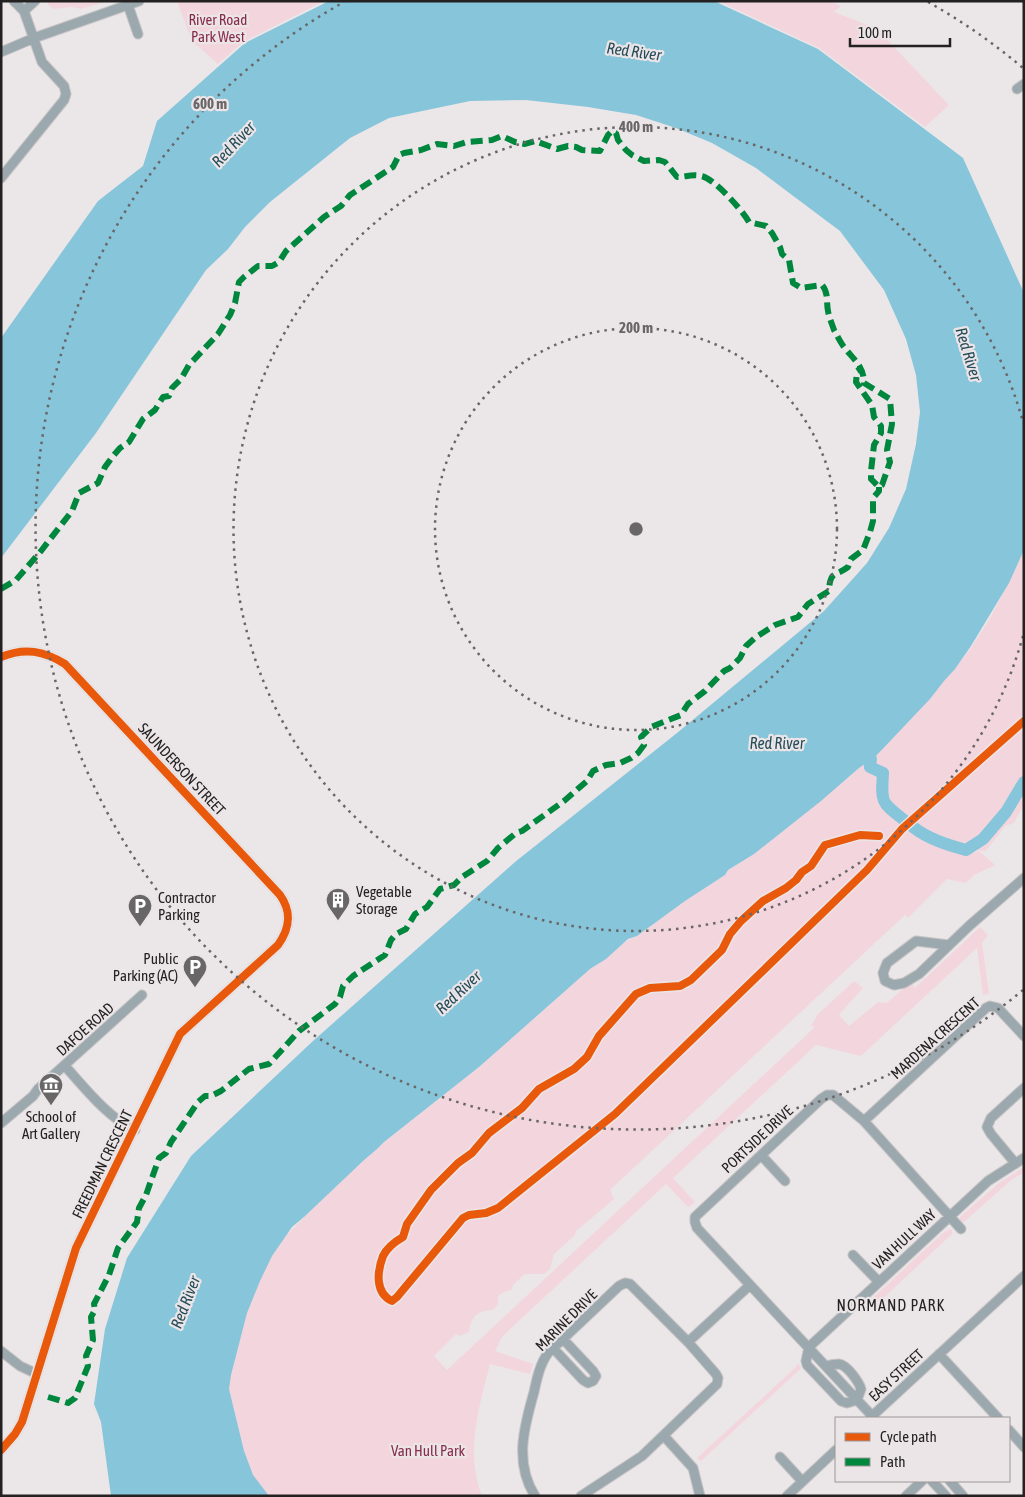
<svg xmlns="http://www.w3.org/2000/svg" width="1025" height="1497" viewBox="0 0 1025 1497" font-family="'Asap Condensed',sans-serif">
<rect width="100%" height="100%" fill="#ebe6e8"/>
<path fill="#f3d6dd" d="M50 1H108L81 9 72 7 54 9 47 4Z
M177 1H324L243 42 218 64 192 41Z
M718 1H830L841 6 834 12 877 29 949 105 925 127 819 48Z
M1024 550V804L1014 823 1005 826 986 851 975 850 972 853 979 851 995 865 974 875 966 883 947 879 908 918 905 915 610 1190 614 1199 576 1231 575 1235 554 1254 550 1269 544 1274H525L514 1284 511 1290 504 1292 498 1296V1304L493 1310C477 1311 471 1316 469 1332L460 1336 456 1334 434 1356 447 1370 815 1027 811 1026 818 1014 854 981 863 988 839 1015 849 1026 878 1002 887 1003 905 987 908 978 915 988 980 927 988 935 982 943 989 994 983 995 977 948 861 1056 816 1045 673 1178 695 1202 688 1207 666 1184 507 1332 501 1339 495 1351 533 1364 530 1374 490 1364C479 1407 465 1452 482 1496H256L222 1379 231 1349 274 1247 349 1173 377 1149 384 1142 479 1067 590 969C608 961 619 942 637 936L685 901 725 875 728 870 754 853 843 782 859 768 873 758 930 694C939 689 940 685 946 678 980 644 1004 593 1024 550Z
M1024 1167V1172L1010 1181 964 1222 960 1221V1217L999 1183Z
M950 1229 952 1230V1234L877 1304 866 1307 864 1306 944 1232Z
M798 1363 801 1368 797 1372 701 1461 697 1458 796 1367Z"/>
<path fill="#87c5da" d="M329 1H714L818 49 963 158 1024 293V550L1009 583 971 646 955 669 944 681 930 699 874 758 859 768 821 801 754 854 728 870 725 875 685 901 637 936 628 939 606 959 590 969 479 1067 384 1142 377 1149 363 1161 304 1217 292 1227 272 1256 260 1281 247 1313 231 1375 229 1389 244 1451 253 1475 269 1496H111L101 1422 94 1404 105 1329 127 1258 191 1156 313 1041 515 862 677 733 824 611 867 563 889 528 906 489 916 444 920 412 916 375 906 339 884 290 840 231 756 168 712 143 676 128 636 115 588 107 526 100 470 101 389 118 350 138 270 202 245 227 228 249 206 270 96 433 1 558V338L98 201 143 166 157 121 245 43Z"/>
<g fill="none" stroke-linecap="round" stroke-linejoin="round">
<path stroke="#87c5da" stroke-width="12" d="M871 759 870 767 883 773C881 803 881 802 904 820
M913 827C928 839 948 845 966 850L983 839 1006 812 1024 782"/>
<defs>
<path id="minor" d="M128 5 138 34
M24 11 35 1
M1 52 34 38 139 1
M1017 89 1024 84
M1 178 64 100 66 94 64 86 42 62 24 11 14 1
M1 657C25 647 44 651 65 664L280 895C292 912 290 928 278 945L180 1034 76 1248 22 1422 15 1434 1 1450
M949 945 916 941 887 963 883 973 885 981 894 985 904 983 919 974 969 926 1024 878
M65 1066C84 1087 108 1118 135 1130
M864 1121 986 1008 990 1006 998 1008 1024 1036
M1 1123 33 1096 38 1089 142 995
M761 1155 785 1181
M1015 1163 991 1134 987 1127 991 1118 1024 1088
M853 1255 879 1282
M688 1342 750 1285
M809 1347 988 1181 1024 1158
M809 1347 806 1361 807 1365 841 1401 847 1403 857 1400 861 1389C859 1382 847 1365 839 1364 835 1364 830 1365 826 1366
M553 1348 583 1380 588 1383 593 1381 596 1376 593 1371 563 1339
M1 1351 20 1366 37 1374
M939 1354 998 1418
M870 1418 1024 1276
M874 1418 697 1228 695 1222V1217L821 1099 827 1095H833L864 1121 961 1229
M1009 1430 1024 1447
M664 1436 693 1468 700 1496
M780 1457 802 1481
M932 1481 946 1496
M950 1481 963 1496
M535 1496C514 1463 524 1427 534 1392 537 1378 540 1364 548 1353L619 1286 625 1283 630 1284 688 1342 716 1374 718 1378 717 1384 642 1456 581 1496
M787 1496 836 1450
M906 1496 922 1481"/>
</defs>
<use href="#minor" stroke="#c6c3c4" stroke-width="11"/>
<use href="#minor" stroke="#9ba9ae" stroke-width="9"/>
<path stroke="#00873e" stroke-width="6" stroke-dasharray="12 6" stroke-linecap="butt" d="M1 589 16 580 41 551 72 511 79 493 98 483 105 467 113 456 120 448 129 442 143 419 155 410 163 397 169 396 172 388 181 379 189 365 218 334 230 315 235 303 239 282 244 277 258 266H272L279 262 286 251 324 217 341 206 350 195 393 167 399 155 404 153 421 150 437 144 454 146 467 142 492 140 502 136 515 142 525 144 535 141 557 149 568 146 576 147 582 150 600 151 608 135 612 131 616 133 618 140 626 150 632 155 644 161 659 160 665 162 677 177C685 177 692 174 701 176 714 178 742 210 749 222L766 226 772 233 780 247 782 254 789 260 793 283 801 288 822 285C829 293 826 302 828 311 829 317 832 324 834 330 837 335 840 342 844 347 853 359 864 366 864 383L890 399 892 424 887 450 890 462 882 485 879 487 871 479V471L874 445 881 433V426L874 417 872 405 856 382 857 371 860 369V366
M48 1397 68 1403 75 1398 88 1366 86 1356 93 1340 91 1317 95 1310 94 1304 109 1275 118 1248 137 1222 139 1208 146 1195 159 1158 166 1153 171 1142 198 1102 205 1096H211L221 1091 249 1069 269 1064 299 1031 335 1004 340 997 343 986 353 976 385 955 391 940 396 934 406 929 415 914 427 907 440 889 454 885 462 877 487 861 498 848 516 833 522 831 564 801 587 781 593 771 606 765 620 763 631 758 638 753 644 745 641 737 651 727 681 715 688 704 705 691 724 671 730 668 740 658 746 646 756 637 775 625 798 617 808 604 829 591C830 570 835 577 848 567L851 559 863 550 870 532 873 521V498L879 491V487"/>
<defs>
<path id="cycleway" d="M1 657C25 647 44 651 65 664L280 895C292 912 290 928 278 945L180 1034 76 1248 22 1422 15 1434 1 1450
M879 836 860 835 825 845 811 866 802 872 796 880 786 888 763 901 741 921 730 934 722 950 691 980 680 986 650 988 636 994 599 1036 587 1057 574 1069 539 1089 522 1108 489 1133 472 1153 458 1163 431 1190 407 1224 403 1237C396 1241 387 1248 383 1256 377 1272 375 1293 392 1301L397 1297 463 1218 469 1215 486 1213 498 1208 615 1114 867 870 902 829 1024 721"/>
</defs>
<use href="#cycleway" stroke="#ece5e7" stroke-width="11"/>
<use href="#cycleway" stroke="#e8590c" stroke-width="8"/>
</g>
<g fill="none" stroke="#696667" stroke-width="2.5" stroke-dasharray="2.5 5">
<circle cx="636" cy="529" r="201"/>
<path d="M1023 636A402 402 0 1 1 1023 422"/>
<path d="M1023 990A602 602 0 1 1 344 2M928 2A602 602 0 0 1 1023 68"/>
</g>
<defs>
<symbol id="building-pin" viewBox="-11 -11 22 30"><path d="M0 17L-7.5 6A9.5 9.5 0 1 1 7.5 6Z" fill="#696667" stroke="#ece5e7"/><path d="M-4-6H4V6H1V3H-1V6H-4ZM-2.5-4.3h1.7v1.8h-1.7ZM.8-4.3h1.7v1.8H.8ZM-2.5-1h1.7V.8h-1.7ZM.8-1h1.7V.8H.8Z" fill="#fff"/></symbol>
<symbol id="parking-pin" viewBox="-11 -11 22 30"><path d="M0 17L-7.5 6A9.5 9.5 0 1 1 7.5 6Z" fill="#696667" stroke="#ece5e7"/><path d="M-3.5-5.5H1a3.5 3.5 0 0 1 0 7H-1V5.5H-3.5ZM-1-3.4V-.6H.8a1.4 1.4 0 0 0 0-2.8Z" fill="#fff"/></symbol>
<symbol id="museum-pin" viewBox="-11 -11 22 30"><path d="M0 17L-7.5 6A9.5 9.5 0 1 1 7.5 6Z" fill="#696667" stroke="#ece5e7"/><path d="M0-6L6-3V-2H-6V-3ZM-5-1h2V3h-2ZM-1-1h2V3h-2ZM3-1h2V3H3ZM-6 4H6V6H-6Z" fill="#fff"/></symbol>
</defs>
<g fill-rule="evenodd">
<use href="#building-pin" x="324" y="886" width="28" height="38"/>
<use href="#parking-pin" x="126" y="892" width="28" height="38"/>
<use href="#parking-pin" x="181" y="953" width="28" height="38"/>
<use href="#museum-pin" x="37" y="1071" width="28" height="38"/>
</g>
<g text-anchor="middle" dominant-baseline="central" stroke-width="4.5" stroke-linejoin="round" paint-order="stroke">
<g font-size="15" fill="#872c4b" stroke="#ece5e7">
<text x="218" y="19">River Road<tspan x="218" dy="17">Park West</tspan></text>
<text x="428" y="1450">Van Hull Park</text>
</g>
<g font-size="15" fill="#232121" stroke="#ece5e7">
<text transform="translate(182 769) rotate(47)">SAUNDERSON STREET</text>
<text transform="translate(85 1029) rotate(-42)">DAFOE ROAD</text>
<text transform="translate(935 1038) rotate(-42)">MARDENA CRESCENT</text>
<text transform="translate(757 1139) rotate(-43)">PORTSIDE DRIVE</text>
<text transform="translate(102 1164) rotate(-64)">FREEDMAN CRESCENT</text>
<text transform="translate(904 1239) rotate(-43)">VAN HULL WAY</text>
<text transform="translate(566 1320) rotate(-45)">MARINE DRIVE</text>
<text transform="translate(896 1375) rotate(-43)">EASY STREET</text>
</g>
<g font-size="15" fill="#232121" stroke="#ece5e7" text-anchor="start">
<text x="356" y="891">Vegetable<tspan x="356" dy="17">Storage</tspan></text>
<text x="158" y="897">Contractor<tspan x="158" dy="17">Parking</tspan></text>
<text x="178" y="958" text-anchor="end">Public<tspan x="178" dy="17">Parking (AC)</tspan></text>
<text x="51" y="1116" text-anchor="middle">School of<tspan x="51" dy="17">Art Gallery</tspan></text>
</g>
<g font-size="16" font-style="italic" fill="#244c59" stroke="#ece5e7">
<text transform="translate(634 51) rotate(8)">Red River</text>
<text transform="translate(233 144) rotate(-47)">Red River</text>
<text transform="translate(969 354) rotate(73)">Red River</text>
<text x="777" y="743">Red River</text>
<text transform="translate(458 992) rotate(-43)">Red River</text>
<text transform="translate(185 1302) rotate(-69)">Red River</text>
</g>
<g font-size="16" letter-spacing="1" fill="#232121" stroke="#ece5e7">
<text x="891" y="1305">NORMAND PARK</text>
</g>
</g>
<circle cx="636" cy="529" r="8" fill="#696667" stroke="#ece5e7" stroke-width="2.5"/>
<g font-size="15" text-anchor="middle" font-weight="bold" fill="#696667" stroke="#ece5e7" stroke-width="4.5" stroke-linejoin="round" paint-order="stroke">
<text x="210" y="109">600 m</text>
<text x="636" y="132">400 m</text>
<text x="636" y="333">200 m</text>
</g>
<rect width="1025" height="1497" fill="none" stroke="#232121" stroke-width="5"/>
<rect x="835" y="1417" width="175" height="65" fill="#ece5e7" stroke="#9c9798"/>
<rect x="845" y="1433" width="25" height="8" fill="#e8590c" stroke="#9c9798"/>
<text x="880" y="1442" font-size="15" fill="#232121">Cycle path</text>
<rect x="845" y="1458" width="25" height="8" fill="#00873e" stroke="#9c9798"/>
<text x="880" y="1467" font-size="15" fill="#232121">Path</text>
<path d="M850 38v8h100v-8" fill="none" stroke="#232121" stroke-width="2.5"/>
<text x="858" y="38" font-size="15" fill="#232121" stroke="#ece5e7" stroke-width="4" paint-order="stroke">100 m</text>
</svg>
